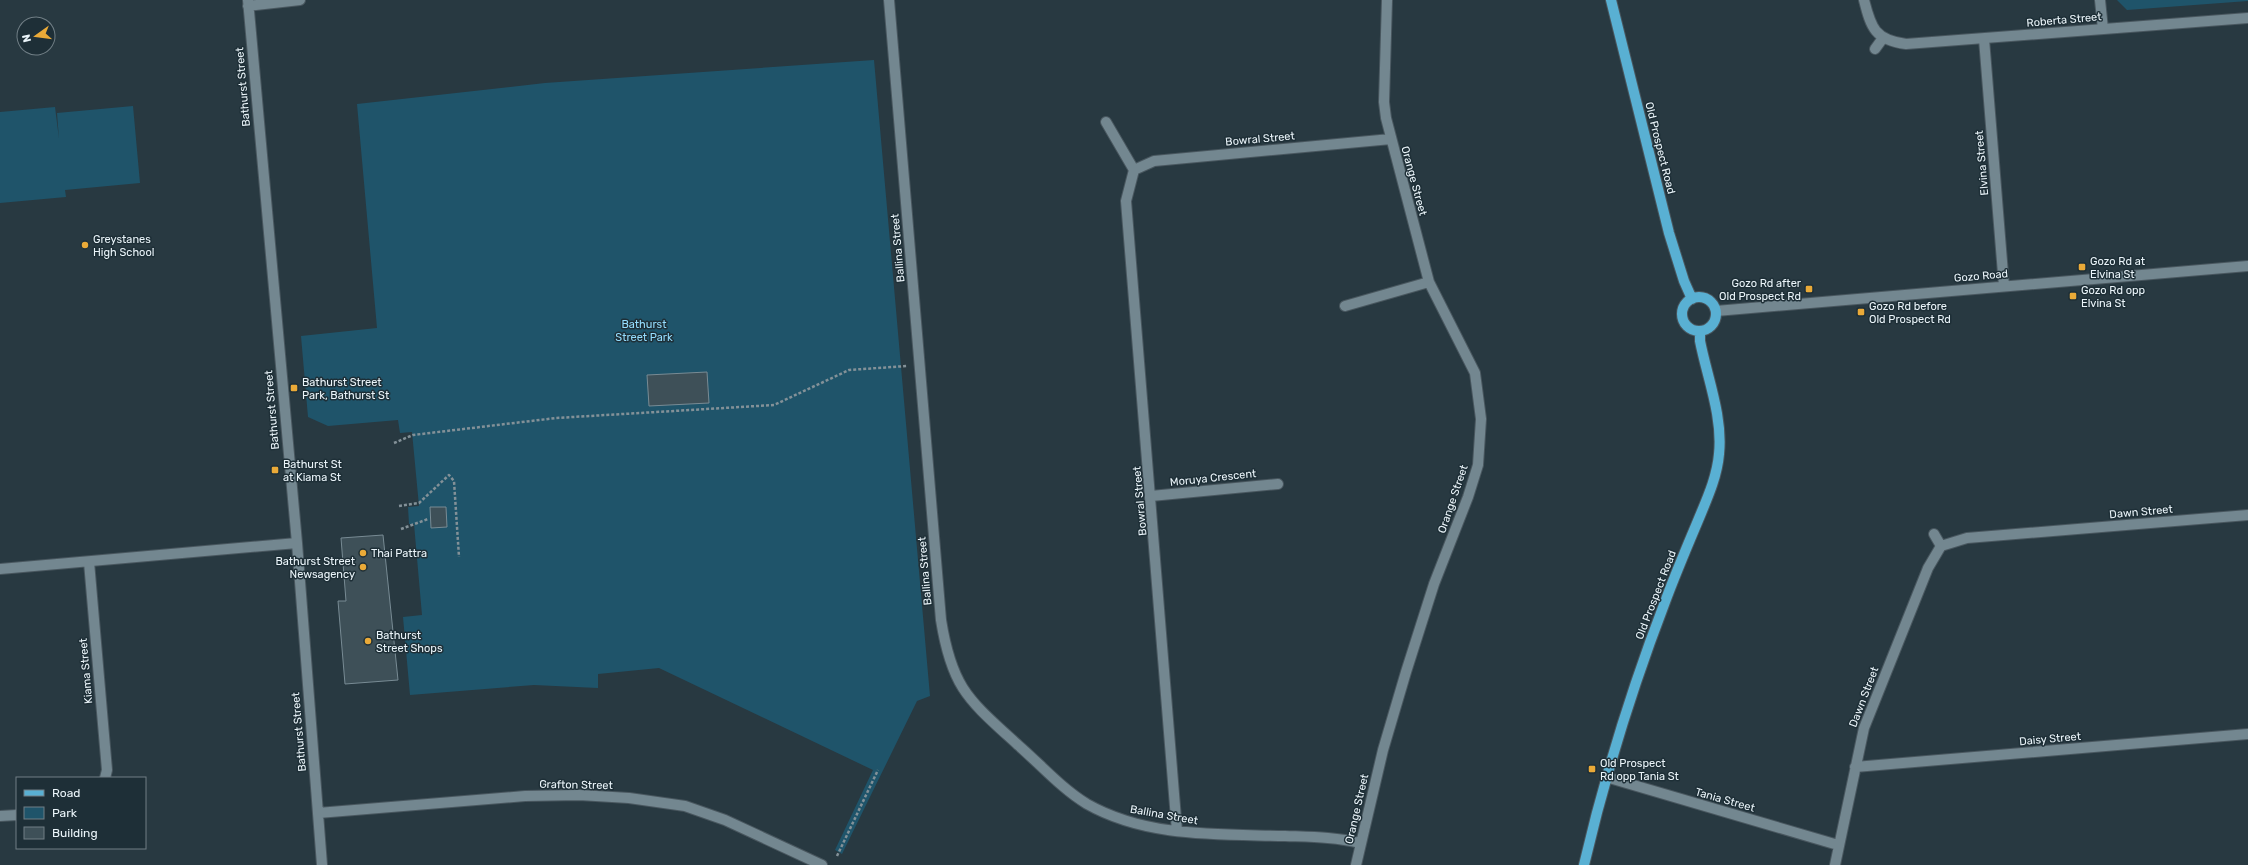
<svg xmlns="http://www.w3.org/2000/svg" width="2248" height="865" viewBox="0 0 2248 865" font-family="Rubik,sans-serif">
<rect width="100%" height="100%" fill="#283941"/>
<path fill="#1f546a" d="M2117 0H2248V1L2127 10Z
M874 60 930 696 917 701 842 854 835 850 873 770 659 668 598 674V688L534 685 410 695 403 617 422 615 414 524H409L408 507 419 506 412 432 400 433 398 420 328 426 308 417 301 336 377 328 357 104 545 83Z
M133 106 140 183 65 190 66 197 0 203V112L55 107 59 139 57 113Z"/>
<path fill="#3e5058" stroke="#788b94" d="M707 372 709 403 649 406 647 375Z
M430 507H446L447 527 431 528Z
M383 535 398 680 345 684 338 601H346L341 538Z"/>
<g fill="none" stroke-linecap="round" stroke-linejoin="round">
<defs>
<path id="minor" d="M248 0 297 543 322 865
M889 0 941 620C952 689 969 700 1018 745 1040 764 1062 789 1087 804 1147 838 1219 834 1285 836 1311 837 1335 837 1360 843
M1864 0C1871 28 1875 40 1906 44L2248 18
M2100 0 2103 29
M248 6 300 0
M1984 39 2004 286
M1875 49 1883 38
M1106 122 1134 170
M1345 306 1429 282
M1716 311 2248 266
M1151 496 1278 484
M1934 534 1941 546
M89 562 107 770 105 778
M0 569 297 543
M1855 767 2248 734
M1606 777 1838 845
M318 813 525 796 579 795 629 798 685 806 725 820 822 865
M0 816 17 815
M1177 831 1126 201 1134 170 1154 161 1391 139
M1356 865 1383 750 1406 672 1434 584 1468 497 1478 465 1481 419 1475 373 1429 282 1386 118 1384 102 1387 0
M1835 865 1864 728 1928 568 1941 546 1967 538 2248 515"/>
<path id="major" d="M1611 0 1669 233 1684 281 1692 299
M1682 314a17 17 0 1 1 34 0a17 17 0 1 1-34 0Z
M1584 865C1605 775 1632 688 1665 602 1675 575 1686 549 1697 523 1706 501 1717 478 1719 454 1723 416 1707 377 1700 341V331"/>
</defs>
<use href="#minor" stroke="#49575f" stroke-width="12"/>
<use href="#major" stroke="#49575f" stroke-width="12"/>
<path stroke="#839198" stroke-width="2.5" stroke-dasharray="3 2" stroke-linecap="butt" d="M394 443 413 435 556 418 774 405 849 370 907 366
M399 506 419 503 449 475 454 481 459 557
M401 529 428 519
M837 856 878 770"/>
<use href="#minor" stroke="#738790" stroke-width="10"/>
<use href="#major" stroke="#59b0d3" stroke-width="10"/>
</g>
<g fill="#eaaa38" stroke="#1e2f37" stroke-width="1.5">
<circle cx="85" cy="245" r="4"/>
<rect x="2078" y="263" width="8" height="8" rx="2"/>
<rect x="1805" y="285" width="8" height="8" rx="2"/>
<rect x="2069" y="292" width="8" height="8" rx="2"/>
<rect x="1857" y="308" width="8" height="8" rx="2"/>
<rect x="290" y="384" width="8" height="8" rx="2"/>
<rect x="271" y="466" width="8" height="8" rx="2"/>
<circle cx="363" cy="553" r="4"/>
<circle cx="363" cy="567" r="4"/>
<circle cx="368" cy="641" r="4"/>
<rect x="1588" y="765" width="8" height="8" rx="2"/>
</g>
<g text-anchor="middle" dominant-baseline="central" stroke-width="3" stroke-linejoin="round" paint-order="stroke">
<g font-size="11" fill="#ebf5fa" stroke="#1e2f37">
<text transform="translate(2064 20) rotate(-5)">Roberta Street</text>
<text transform="translate(243 87) rotate(-95)">Bathurst Street</text>
<text transform="translate(1260 139) rotate(-5)">Bowral Street</text>
<text transform="translate(1660 148) rotate(76)">Old Prospect Road</text>
<text transform="translate(1982 163) rotate(-95)">Elvina Street</text>
<text transform="translate(1414 181) rotate(75)">Orange Street</text>
<text transform="translate(898 248) rotate(-95)">Ballina Street</text>
<text transform="translate(1981 276) rotate(-5)">Gozo Road</text>
<text transform="translate(272 410) rotate(-95)">Bathurst Street</text>
<text transform="translate(1213 478) rotate(-6)">Moruya Crescent</text>
<text transform="translate(1453 499) rotate(-71)">Orange Street</text>
<text transform="translate(1140 501) rotate(-95)">Bowral Street</text>
<text transform="translate(2141 512) rotate(-5)">Dawn Street</text>
<text transform="translate(925 571) rotate(-95)">Ballina Street</text>
<text transform="translate(1656 595) rotate(-69)">Old Prospect Road</text>
<text transform="translate(86 671) rotate(-95)">Kiama Street</text>
<text transform="translate(1864 697) rotate(-69)">Dawn Street</text>
<text transform="translate(299 732) rotate(-95)">Bathurst Street</text>
<text transform="translate(2050 739) rotate(-5)">Daisy Street</text>
<text transform="translate(576 785) rotate(1)">Grafton Street</text>
<text transform="translate(1725 800) rotate(16)">Tania Street</text>
<text transform="translate(1357 809) rotate(-77)">Orange Street</text>
<text transform="translate(1164 815) rotate(10)">Ballina Street</text>
</g>
<g font-size="11" fill="#ebf5fa" stroke="#1e2f37" text-anchor="start">
<text x="93" y="239">Greystanes<tspan x="93" dy="13">High School</tspan></text>
<text x="2090" y="261">Gozo Rd at<tspan x="2090" dy="13">Elvina St</tspan></text>
<text x="1801" y="283" text-anchor="end">Gozo Rd after<tspan x="1801" dy="13">Old Prospect Rd</tspan></text>
<text x="2081" y="290">Gozo Rd opp<tspan x="2081" dy="13">Elvina St</tspan></text>
<text x="1869" y="306">Gozo Rd before<tspan x="1869" dy="13">Old Prospect Rd</tspan></text>
<text x="302" y="382">Bathurst Street<tspan x="302" dy="13">Park, Bathurst St</tspan></text>
<text x="283" y="464">Bathurst St<tspan x="283" dy="13">at Kiama St</tspan></text>
<text x="371" y="553">Thai Pattra</text>
<text x="355" y="561" text-anchor="end">Bathurst Street<tspan x="355" dy="13">Newsagency</tspan></text>
<text x="376" y="635">Bathurst<tspan x="376" dy="13">Street Shops</tspan></text>
<text x="1600" y="763">Old Prospect<tspan x="1600" dy="13">Rd opp Tania St</tspan></text>
</g>
<g font-size="11" fill="#94ddfe" stroke="#1e2f37">
<text x="644" y="324">Bathurst<tspan x="644" dy="13">Street Park</tspan></text>
</g>
</g>
<rect x="16" y="777" width="130" height="72" fill="#1e2f37" stroke="#707e85"/>
<rect x="24" y="790" width="20" height="6" fill="#59b0d3" stroke="#707e85"/>
<text x="52" y="797" font-size="12" fill="#ebf5fa">Road</text>
<rect x="24" y="807" width="20" height="12" fill="#1f546a" stroke="#707e85"/>
<text x="52" y="817" font-size="12" fill="#ebf5fa">Park</text>
<rect x="24" y="827" width="20" height="12" fill="#3e5058" stroke="#707e85"/>
<text x="52" y="837" font-size="12" fill="#ebf5fa">Building</text>
<g transform="translate(36 36) rotate(256)"><circle r="19" fill="#1e2f37" stroke="#707e85"/>
<path d="M0-3L7 15L0 10L-7 15Z" fill="#eaaa38"/>
<text y="-6" font-size="11" font-weight="bold" text-anchor="middle" fill="#ebf5fa">N</text>
</g>
</svg>
